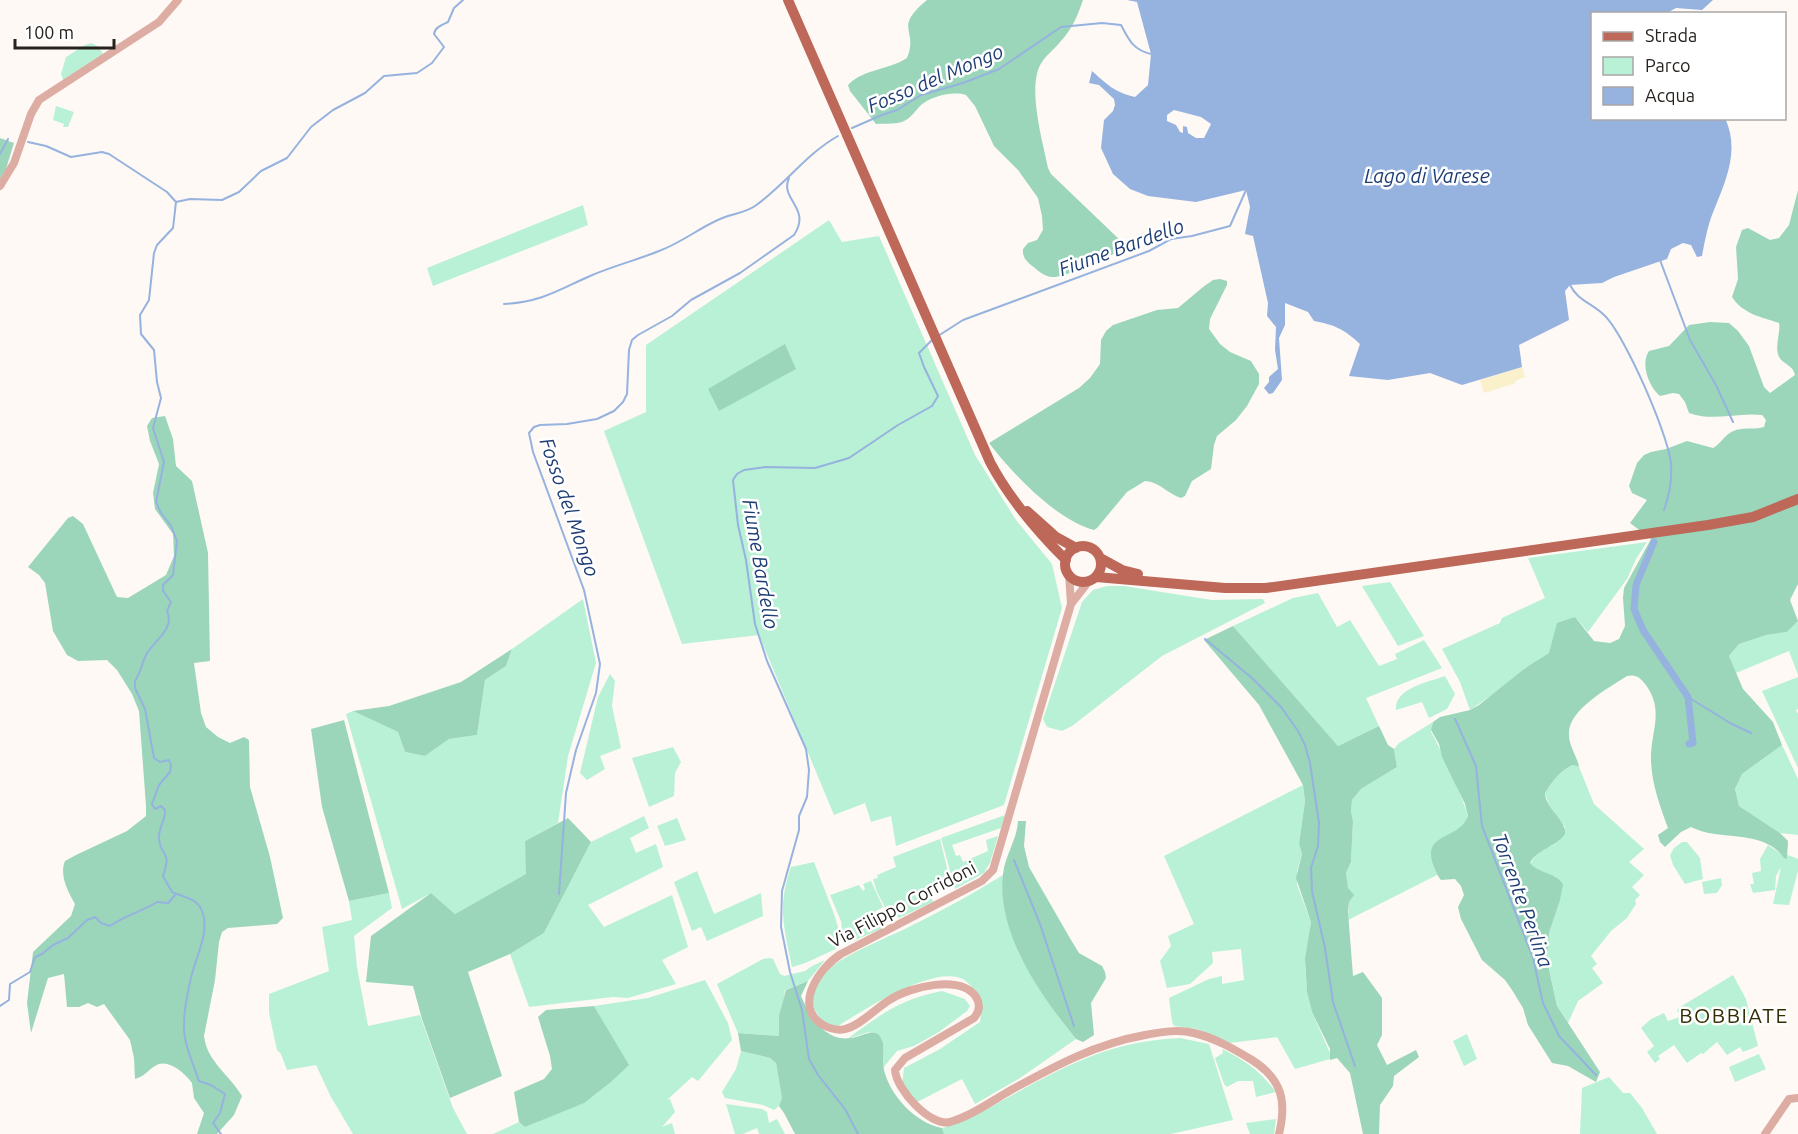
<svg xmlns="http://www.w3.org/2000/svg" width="1798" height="1134" viewBox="0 0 1798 1134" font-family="Ubuntu,sans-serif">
<rect width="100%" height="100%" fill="#fef9f4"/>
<path fill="#b8f1d5" d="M91 43 99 47 103 54 63 80 61 74 66 57 85 45Z
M56 106 74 112 68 127H63L64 124 53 120Z
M583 205 588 225 433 286 427 268Z
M829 220 842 242 879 236 975 455 1016 520 1052 564 1062 608 1004 805 896 846 891 816 871 822 865 803 834 815 759 635 682 644 604 431 646 412V345Z
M1647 542 1636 559 1627 579 1588 632 1575 617 1549 653 1528 666 1499 690 1470 710 1460 682 1442 649 1500 623 1502 618 1545 598 1528 558Z
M1390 582 1424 636 1398 646 1362 586Z
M1107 586H1124L1212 600 1263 599 1265 603 1162 656 1072 726 1062 731 1047 727 1043 719 1082 602 1093 590Z
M1318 593 1337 627 1350 620 1379 666 1397 659 1395 654 1424 640 1442 668 1366 698 1379 726 1338 746 1233 626 1293 598Z
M583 599 596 663 568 756 558 823 525 841 527 874 455 914 431 893 402 909 346 714 353 711 398 732 405 752 425 756 449 739 477 735 485 680 506 666 512 649Z
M1798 621V675L1789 651 1736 673 1729 656 1739 644 1765 635 1787 632Z
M610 674 615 681 612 706 621 748 600 756 605 769 587 780 580 773 598 697Z
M1445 676 1455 694 1447 709 1429 718 1422 702 1396 710C1394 688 1429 682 1445 676Z
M1798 677V709L1796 710 1798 714V768L1762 691Z
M1433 722 1431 732C1437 741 1469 811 1468 818 1466 826 1458 829 1452 834 1444 841 1439 857 1434 866L1437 875 1348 920 1349 902 1346 873 1351 862 1353 821 1351 811 1352 800 1361 789 1397 767 1394 749 1399 743Z
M1782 745 1798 779V835L1780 833 1739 806 1735 789 1742 774Z
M673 747 681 762 675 773 674 796 649 807 632 758Z
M1573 765 1579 767 1594 804 1644 849 1629 862 1644 875 1632 887 1640 895 1635 900 1636 904 1627 918 1611 931 1591 956 1597 964 1592 968 1603 983 1578 1001 1568 1023 1557 1006 1547 958 1549 933 1559 902 1556 877 1540 872 1530 864 1538 852 1555 844 1565 827 1550 808 1545 793C1552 782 1560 770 1573 765Z
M1303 785 1305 801 1299 844 1302 854 1297 871V885L1311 922 1305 964 1307 992 1312 1012 1330 1053V1059L1295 1069 1277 1037 1229 1043 1197 1029 1174 1026 1172 1022 1169 998 1209 979 1222 976V984L1244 980 1241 949 1212 952 1213 963 1190 984 1167 988 1160 961 1171 946 1168 936 1194 924 1164 856Z
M1005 815 1001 828 952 845 956 856 960 855 963 862 988 851 986 840 998 836 990 863 984 873 955 889 941 838Z
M644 816 649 828 630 838 636 853 656 844 663 867 588 905 604 927 672 895 688 947 662 960 676 984 628 998 613 997 529 1007 510 954 544 933 591 842Z
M677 818 686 840 665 846 657 826Z
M940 839 949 876 940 878V881L928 887 933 902 899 918 895 916 893 909 887 911 877 892 873 879 878 878 877 875 896 867 893 857Z
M1682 842H1687L1700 858 1703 879 1685 884 1673 865 1670 855 1674 848Z
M1768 845 1787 858 1788 855 1798 859V871L1789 905 1773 904 1781 867 1776 876 1775 890 1753 893 1750 884H1754L1752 873 1761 871 1760 859Z
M814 862 834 914 838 927 836 949C821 955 807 964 792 967 784 927 777 907 791 867Z
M697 871 714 914 761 893 763 916 707 941 701 927 692 931 674 882Z
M1003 875C1001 937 1038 993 1076 1039L1020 1078 975 1104 962 1079 917 1102 902 1084 904 1068 940 1049 980 1022C982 1011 981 1001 975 991 971 985 964 978 957 977 926 970 865 1009 838 1026 828 1025 821 1021 816 1012 805 995 824 971 838 962 859 949 883 939 905 929 939 912 971 895 1003 875Z
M1721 878 1722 885 1717 893 1704 894 1702 882Z
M871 881 883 907 874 912 883 928 844 945 841 921 830 895 859 885 863 891 865 889 863 884Z
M389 893 392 908 354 936 357 967 368 1026 420 1015 453 1108 467 1134H353L331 1097 316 1065 287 1070 281 1054 277 1050 269 1013V994L329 971 322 927 352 920 349 901Z
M769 958 773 959 780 974 784 976 805 971 812 966 825 960 808 981 785 990 779 1036 738 1033 717 984 763 959Z
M1733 975 1746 999 1758 1046 1743 1052 1740 1047 1727 1055 1717 1042 1703 1054 1701 1053 1687 1063 1674 1045 1658 1056 1660 1059 1655 1063 1647 1052 1654 1046 1641 1028 1651 1019 1664 1013 1668 1021 1680 1017 1677 1010 1680 1007Z
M705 980 728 1023 732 1040 698 1081 692 1077 667 1100 670 1099 675 1112 662 1127 672 1123 675 1134H493L519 1122 525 1127 537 1122 628 1065 594 1006 648 998Z
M942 991 965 999 970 1006 967 1011 939 1032 914 1046 897 1051 883 1068 884 1047 869 1032 847 1039C882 1014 900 999 942 991Z
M1467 1034 1477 1059 1464 1066 1453 1041Z
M1180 1038 1209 1044 1233 1120 1171 1134H944L942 1128C968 1122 993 1105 1016 1093 1072 1062 1115 1041 1180 1038Z
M1222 1049C1245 1060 1261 1072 1276 1092L1256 1097 1253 1081H1238L1227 1087 1224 1084 1215 1058 1223 1053Z
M741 1051 770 1058 776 1063 782 1098 779 1106 774 1110 763 1105 725 1098 722 1092 736 1069Z
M1759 1054 1766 1069 1735 1082 1729 1067Z
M1609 1077 1623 1093H1630L1642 1108 1657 1134H1580L1582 1088Z
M726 1104 762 1109 767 1112 769 1123 777 1119 785 1134H759L757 1128 743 1134H735Z
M1276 1119 1274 1134H1250L1246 1123Z"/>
<path fill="#9bd6ba" d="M927 0H1083C1078 15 1072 29 1061 41 1055 49 1047 54 1042 62 1026 85 1043 142 1048 168L1051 174 1122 242 1125 247 1122 250C1109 256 1063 279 1051 277 1045 276 1039 272 1035 268 1028 263 1022 258 1023 249L1028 243 1037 240 1043 230 1042 216 1038 198 1018 170 994 146 975 106 966 95C953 91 932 96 921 105 916 110 911 118 904 121 896 125 885 123 876 124L850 91 848 85C863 69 889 70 907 58 919 29 892 29 927 0Z
M0 138 14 143 6 169 0 178Z
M1798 190V584L1790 600 1798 621 1787 632 1766 635 1739 644 1729 656 1743 689 1773 722 1782 745 1742 774 1735 789 1739 806 1780 833 1788 841 1787 859 1784 858C1763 828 1720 842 1691 827L1681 832 1665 847 1660 842 1658 835 1668 828C1660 806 1652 785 1651 761 1650 732 1665 712 1646 685 1640 678 1637 674 1627 676 1609 688 1567 710 1569 735 1569 746 1577 756 1579 767L1573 765C1560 770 1552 782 1545 793 1546 810 1566 819 1565 834 1555 848 1538 848 1530 863 1539 874 1555 872 1563 884L1560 900 1549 933 1547 958 1549 969 1557 1006 1600 1072 1596 1082 1568 1066 1552 1063 1528 1025 1523 1008 1512 990 1505 980 1482 960 1461 919 1458 907 1464 895 1461 886 1455 879 1441 880C1437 875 1436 872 1434 867 1420 832 1459 841 1468 816L1465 804 1442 757 1439 744 1431 730 1433 722 1440 717 1470 710 1479 705 1528 666 1549 653 1557 623 1575 617 1594 641 1610 643 1619 639 1625 626 1623 598 1624 588 1651 539 1630 523 1647 500 1632 493 1629 486 1637 463 1644 455 1651 452 1666 449 1687 441 1713 448C1722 443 1725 433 1736 430 1746 427 1755 430 1764 427L1766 420 1762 415C1738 412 1712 422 1689 413L1685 402 1679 394 1673 393 1660 396C1649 387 1640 364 1649 351L1669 346 1689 325 1710 322 1729 323 1738 331 1749 346 1764 387 1770 393 1795 375C1793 365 1784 365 1779 357 1774 346 1781 333 1779 323 1761 317 1743 314 1732 297L1738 279 1736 247 1742 230 1748 228 1770 240 1779 238 1789 225Z
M1220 279 1227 281V285L1210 319 1209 329 1220 344 1230 352 1251 361 1259 374V384L1247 406 1236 420 1217 436 1214 445 1211 469 1192 481 1185 496 1181 498C1168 494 1160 482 1145 481L1127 492 1097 528 1094 530C1056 520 1012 473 989 443L1079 388 1090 378 1100 364 1101 340 1106 331 1113 325 1157 310 1178 308 1203 287 1213 280Z
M785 344 796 369 719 411 708 389Z
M165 416 173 439 176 466 192 481 208 553 210 661 194 663 201 713 206 727 218 737 230 743 244 737 249 740 250 787 270 857 283 918 277 924 228 928 222 932 219 942 215 980 204 1036C207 1062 230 1075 242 1096L234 1115 217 1134H197L204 1113 194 1098 192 1083C186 1074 167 1057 155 1066 147 1071 145 1076 135 1079L134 1058 130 1040 104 1004 97 1007 88 1003 79 1007H67L64 974 48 978 31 1033 27 1003 33 952 71 916 75 904C68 892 59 875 65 861L76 855 127 831 146 816V806L139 711 132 694 117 670 107 660 78 661 67 655 53 631 45 583 39 575 28 567 68 518 73 516 83 524 117 597 128 598 166 575 174 556 173 534 155 509 153 493 159 464 150 441 147 426 152 418Z
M1233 626 1338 746 1379 726 1388 745 1394 749 1397 767 1361 789 1352 800 1351 811 1353 821 1351 862 1346 873 1348 888 1354 895 1349 902 1348 912 1353 976 1363 972 1382 998V1035L1377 1045 1387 1065 1416 1050 1419 1057 1394 1076 1393 1086 1380 1105 1379 1134H1363L1350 1073 1337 1058 1330 1060V1049L1312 1012 1307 992 1305 959 1311 922 1296 878 1302 854 1299 844 1305 801 1303 785 1259 705 1204 640Z
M512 649 506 666 485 680 477 735 449 739 425 756 405 752 398 732 353 711 389 706 461 682Z
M344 720 389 893 349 901 322 807 311 729Z
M568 818 591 842 544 933 510 954 468 972 502 1076 450 1098 422 1019 413 986 366 982 371 936 431 893 455 914 526 874 525 841Z
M1018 821H1026L1024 846 1029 867 1071 940 1079 953 1102 966 1105 972 1106 978 1091 1003 1094 1035 1083 1042 1076 1039C1041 996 996 933 1003 874 1005 855 1017 840 1018 821Z
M808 981 801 996C810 1017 825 1042 851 1038 861 1037 869 1030 878 1034 888 1045 881 1057 884 1070 890 1095 915 1123 942 1128L944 1134H795L784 1113 779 1106 782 1098 776 1063 770 1058 741 1051 738 1033 779 1036V1016L786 990Z
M594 1006 629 1065 612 1081 584 1103 525 1127 519 1122 514 1092 544 1079 552 1069 550 1056 538 1017 546 1010Z"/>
<path fill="#faf0cb" d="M1522 367 1525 377 1515 381 1516 383 1484 393 1480 380Z"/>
<path fill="#96b2df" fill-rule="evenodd" d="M1127 0H1713L1702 10 1676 8 1667 13 1592 14V118H1725C1740 150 1726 180 1714 210 1708 224 1705 240 1702 256L1697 257 1691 245 1683 243 1671 249 1667 259 1664 260 1614 277 1602 283 1570 285 1565 291 1569 320 1519 345 1522 367 1462 385 1430 373 1388 380 1349 376 1360 344C1344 329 1335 325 1314 321L1308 312 1285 303V325L1279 338 1282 380 1273 393 1269 394 1264 388 1269 382V377L1278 369 1275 350 1276 327 1267 316 1268 303 1253 236 1245 234 1250 207 1246 190 1196 202 1148 196 1130 189 1113 174 1101 148 1104 120 1113 111 1115 105 1114 99 1099 85 1089 83 1092 71C1108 85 1114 92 1135 97L1148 85 1151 54 1137 2ZM1174 110 1201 117 1211 124 1204 138H1196L1188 133 1187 127 1183 126V133L1180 132 1176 125 1167 121V115Z"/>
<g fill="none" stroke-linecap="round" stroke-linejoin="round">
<path stroke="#96b2df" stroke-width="2" d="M852 128 882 115 897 110 921 95 963 83 999 69 1061 27 1102 23 1121 25C1129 40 1133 50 1151 54
M28 142 46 146 71 157 102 152 109 154 167 192 176 202
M0 154 8 139
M1660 260 1690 340 1716 385 1733 422
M1570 285C1578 301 1592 303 1604 315 1624 333 1670 438 1671 465 1672 480 1669 496 1664 510
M504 304C542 302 558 290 590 276 613 266 637 260 659 251 681 243 699 228 720 219 731 214 745 213 755 206 785 185 806 154 838 136
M938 336 963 320 1149 251 1171 239 1192 236 1230 226 1246 190
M1205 639 1252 678 1281 707 1298 731 1305 745 1310 763 1319 823 1318 846 1311 868 1312 891 1325 948 1333 1002 1355 1066
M1688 697 1730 723 1751 733
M1455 719 1476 766 1482 826 1533 958 1543 1003 1559 1036 1596 1075
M1014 860 1040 924 1074 1026
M559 894 566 793 576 750 596 693 600 664 584 590 533 452 529 433 534 427 540 425 567 424 597 419 614 411 623 402 627 394 629 350 632 340 638 335 672 316 691 300 740 273 794 235C812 208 779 199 789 178
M0 1006 9 1000 10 984 30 972 35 957 42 954 53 945 68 938 87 920 95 917 101 923 110 926C126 915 141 912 157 902L168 903 176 894
M221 1134 213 1123 220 1113 225 1094 211 1085 199 1081C193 1063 183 1043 184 1024 184 1007 188 990 192 974 197 954 210 931 202 911 197 898 183 897 172 892L163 876C172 849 161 858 159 839 158 828 166 820 165 810L161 806 155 809 152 804 159 785 170 772 171 765 169 760 160 762 154 758 145 709 135 688V681C141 672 142 662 147 653 155 640 175 629 167 611L171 602 163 591V585L173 575 177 541 171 526 161 513 156 502 164 462 153 428 161 398 157 382 154 350 141 334 140 315 149 300 154 253 157 245 173 228 176 202 190 199 222 200 239 192 261 171 287 158 311 127 333 110 365 93 384 76 417 73 432 63 444 47 434 34C435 27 442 25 448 22L454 8 463 0
M858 1134 845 1109 818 1075 809 1059 802 1010 790 972 781 927 782 891 799 830V816L807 797 809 770 806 749 767 661 755 624 746 560 738 525 733 480 737 474 744 470 765 467 815 468 849 458 898 425 932 406 938 396 924 367 919 353 933 339"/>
<path stroke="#96b2df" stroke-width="7" d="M1654 542 1636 585 1634 609 1643 630 1688 697 1693 743 1689 744"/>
<path stroke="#ddaca2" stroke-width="8" d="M0 186 14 163 31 114 39 100 159 22 178 0
M1069 574 1071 604 993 870 982 881 841 954C820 967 792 1006 823 1025 829 1028 838 1031 845 1029 860 1026 877 1007 891 999 910 987 961 974 976 997 981 1005 979 1012 974 1018L905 1058 895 1070C896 1089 930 1127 950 1122 971 1116 992 1101 1011 1090 1055 1066 1095 1044 1145 1035 1161 1032 1178 1029 1194 1033 1215 1038 1234 1049 1252 1060 1282 1079 1287 1101 1279 1134
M1071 604 1089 581
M1765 1134 1789 1099 1798 1098"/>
<path stroke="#bd6859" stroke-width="10" d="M788 0 990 462C1010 500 1037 531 1066 560
M1027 511 1056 537 1076 548
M1065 564a18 18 0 1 1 36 0a18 18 0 1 1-36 0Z
M1100 558 1122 570 1138 574
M1096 577 1225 588H1266L1708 525 1753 517 1798 499"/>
</g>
<g text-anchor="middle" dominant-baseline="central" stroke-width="5" stroke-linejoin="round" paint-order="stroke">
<g font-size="18" fill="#27221e" stroke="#fff">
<text transform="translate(902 904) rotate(-28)">Via Filippo Corridoni</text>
</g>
<g font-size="20" font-style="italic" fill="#1d3d74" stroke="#fff">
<text transform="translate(935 78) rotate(-23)">Fosso del Mongo</text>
<text x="1427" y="175">Lago di Varese</text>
<text transform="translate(1121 247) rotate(-20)">Fiume Bardello</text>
<text transform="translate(570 507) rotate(71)">Fosso del Mongo</text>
<text transform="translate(761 564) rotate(80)">Fiume Bardello</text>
<text transform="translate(1523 900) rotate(70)">Torrente Perlina</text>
</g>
<g font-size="21" letter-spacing="1.5" fill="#312e03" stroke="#fff">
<text x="1734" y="1015">BOBBIATE</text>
</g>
</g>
<rect x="1591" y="12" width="195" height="108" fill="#ffffff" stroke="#a9a7a5" stroke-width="1.5"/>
<rect x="1603" y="32" width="30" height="9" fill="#bd6859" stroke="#a9a7a5" stroke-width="1.5"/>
<text x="1645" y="42" font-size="18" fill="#27221e">Strada</text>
<rect x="1603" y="57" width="30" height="18" fill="#b8f1d5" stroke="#a9a7a5" stroke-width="1.5"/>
<text x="1645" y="72" font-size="18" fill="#27221e">Parco</text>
<rect x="1603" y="87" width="30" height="18" fill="#96b2df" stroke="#a9a7a5" stroke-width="1.5"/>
<text x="1645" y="102" font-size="18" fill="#27221e">Acqua</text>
<path d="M15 39v9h99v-9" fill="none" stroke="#27221e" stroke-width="3"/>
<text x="24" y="39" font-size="18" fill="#27221e" stroke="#ffffff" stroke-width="4.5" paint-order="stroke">100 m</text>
</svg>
